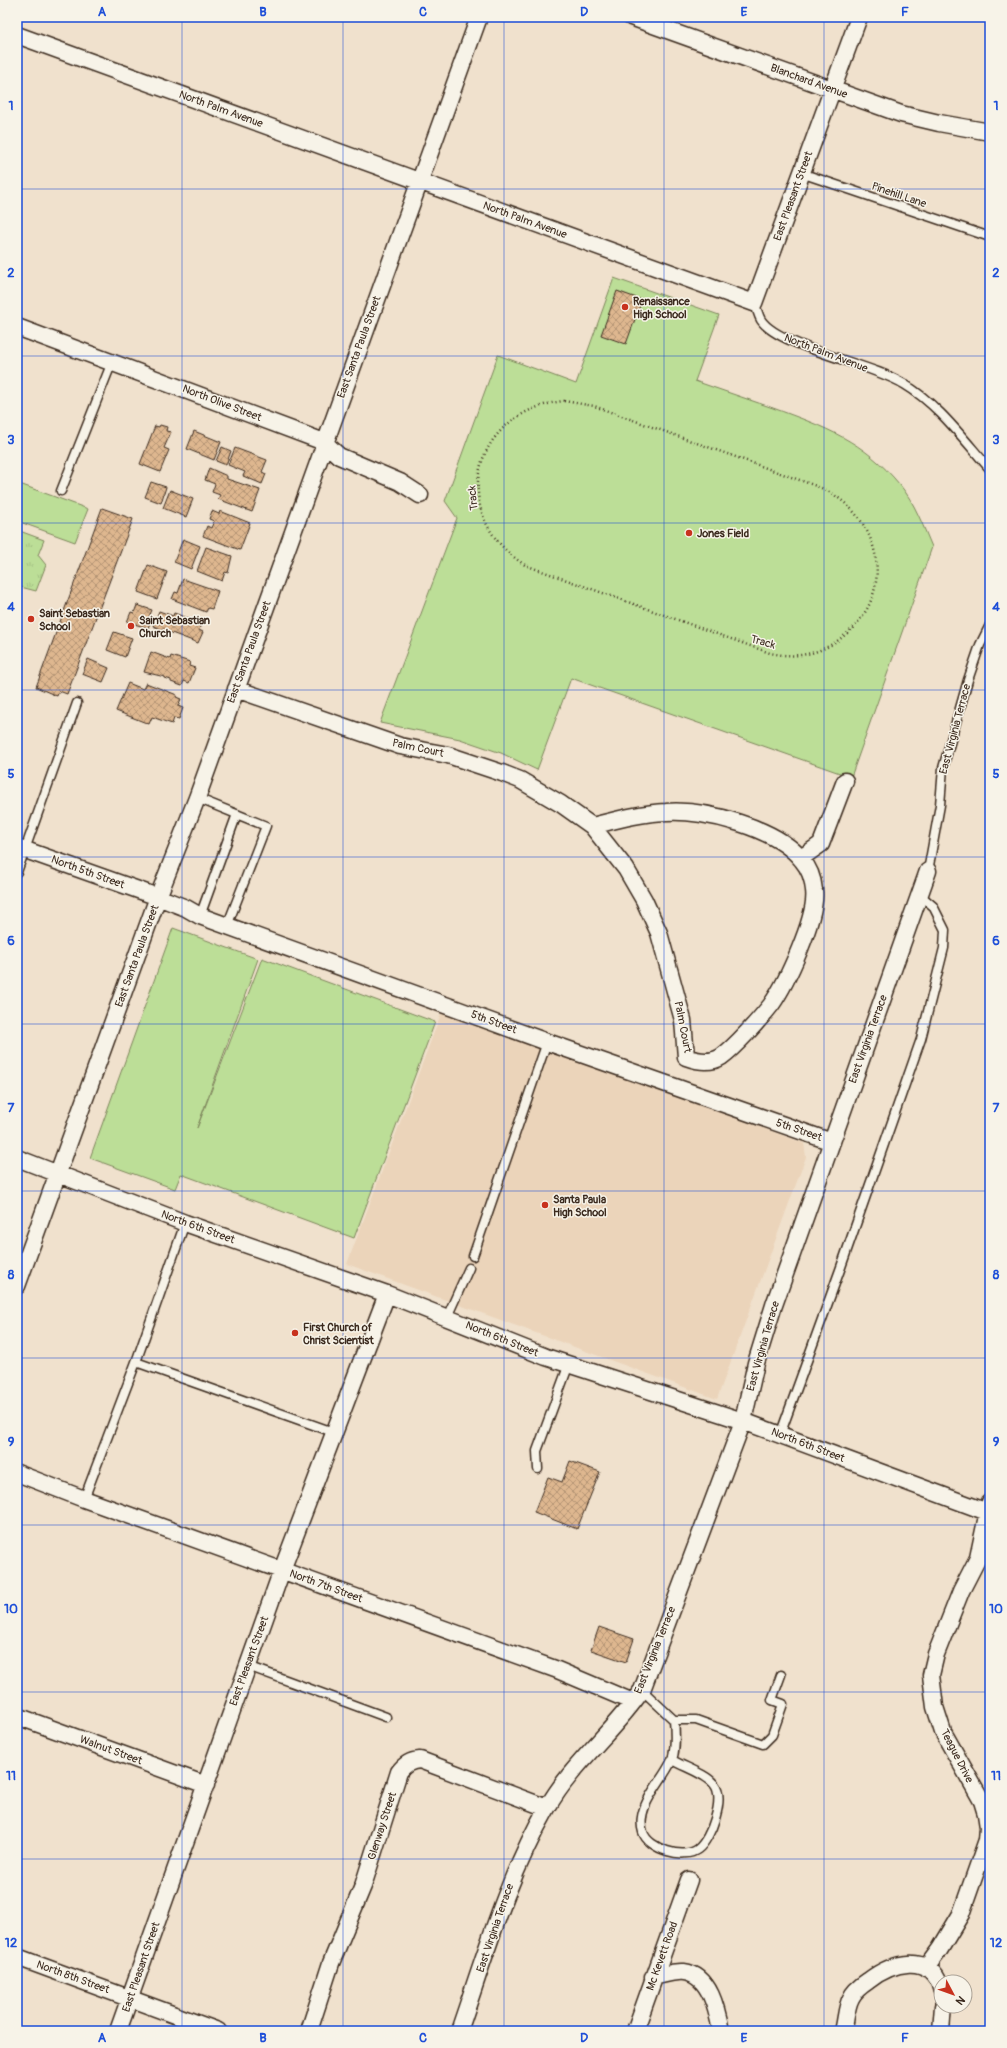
<svg xmlns="http://www.w3.org/2000/svg" width="1007" height="2048" viewBox="0 0 1007 2048" font-family="Pangolin,sans-serif">
<defs>
<pattern id="park-tufts" width="24" height="20" patternUnits="userSpaceOnUse"><rect width="24" height="20" fill="#bcde97"/><path d="M3 7l-1-3M5 7V3M7 7l1-3M15 17l-1-3M17 17v-4M19 17l1-3" fill="none" stroke="#a2bf82"/></pattern>
<pattern id="building-cross-hatch" width="8" height="8" patternUnits="userSpaceOnUse"><rect width="8" height="8" fill="#deb78f"/><path d="M0 0l8 8M0 8l8-8" fill="none" stroke="#b59574"/></pattern>
</defs>
<rect width="100%" height="100%" fill="#f0e1cd"/>
<filter id="ink" filterUnits="userSpaceOnUse"><feTurbulence type="fractalNoise" baseFrequency=".025" numOctaves="2"/><feDisplacementMap in="SourceGraphic" scale="8" xChannelSelector="R" yChannelSelector="G"/><feConvolveMatrix kernelMatrix="1 2 1 2 8 2 1 2 1" color-interpolation-filters="sRGB"/></filter>
<g filter="url(#ink)">
<path fill="#ebd4ba" d="M442 1011 804 1143 806 1157 717 1399 347 1264Z"/>
<path fill="url(#park-tufts)" stroke="#7c845a" d="M17 530 44 540 38 555 46 565 36 591 17 586Z"/>
<path fill="#bcde97" stroke="#7c845a" d="M614 278 719 315 695 381C721 390 747 399 773 408 825 427 864 441 900 485 915 503 923 526 932 547L851 777 571 678 537 770 501 753 460 739 380 723 457 518 445 501 498 355 576 384Z
M17 483 88 509 75 542 17 521Z
M173 928 258 959 197 1128 262 958 435 1022 354 1238 181 1174 175 1189 90 1158Z"/>
<path fill="url(#building-cross-hatch)" stroke="#3b2a1e" d="M617 291 642 300 626 344 601 335Z
M160 425 167 427 166 431 171 432 164 448 169 450 160 472 140 464 155 426 159 427Z
M194 431 221 442 214 460 187 449Z
M222 447 231 451 226 465 216 461Z
M235 448 267 460 262 472 266 474 262 484 243 476 245 472 228 465Z
M209 468 227 476V479L260 490 252 512 218 499 220 495 212 492 215 484 205 480Z
M151 482 166 487 161 503 145 497Z
M170 490 193 499 186 517 163 508Z
M102 508 133 519 67 694 59 691 57 696 36 687Z
M212 511 219 514 220 511 250 523 240 550 203 536 207 526 211 528 214 521 209 519Z
M183 539 200 546 191 569 174 562Z
M206 547 232 556 228 573 225 572 222 581 197 571Z
M148 565 167 572 157 599 138 592Z
M183 579 218 591 212 609 208 608 206 612 172 599 175 592 178 593Z
M137 605 152 610 149 617 152 618 148 628 127 622 131 612 134 613Z
M159 611 173 616 174 613 201 623 199 630 203 632 198 643 153 626Z
M114 632 132 638 125 657 107 650Z
M151 652 170 659 171 656 190 662 189 666 195 668 189 683 184 681 182 686 171 682V680L165 678V677L144 672Z
M88 659 109 668 103 682 82 674Z
M128 683 143 689 146 683 177 695 176 697 181 699 178 706 183 708 179 719 174 718 172 724 152 717 149 724 116 711Z
M570 1461 600 1472 577 1529 534 1512 548 1477 562 1482Z
M599 1627 634 1639 626 1662 591 1650Z"/>
<g fill="none" stroke-linecap="round" stroke-linejoin="round">
<defs>
<path id="lane" d="M801 173 990 237
M754 303C757 308 758 315 761 320 779 347 872 364 904 384 938 404 964 440 990 469
M61 491 112 362
M197 798 266 826 227 926
M928 871 940 805 943 768 968 680 980 645 990 625
M17 872 77 703
M200 916 237 814
M473 1256 547 1042
M447 1317 469 1268
M136 1362 336 1433
M780 1435 841 1267 921 1039 944 948 945 930 933 906 920 895
M538 1469 537 1451 569 1364
M84 1499 136 1362 185 1223
M248 1666 386 1717
M642 1690 674 1720H696L763 1744 772 1735 783 1704 772 1700 781 1675
M672 1760C684 1767 706 1774 714 1784 726 1797 711 1839 698 1849 684 1860 648 1849 643 1832 635 1807 661 1783 671 1762 676 1752 675 1730 674 1720"/>
<path id="street" d="M631 17 901 114 939 123 990 132
M17 35 754 303 859 17
M17 327 324 442 339 456 400 482 420 495
M236 689 400 746 448 755 502 773 520 780 561 804 592 826 626 869 644 900 659 933 683 1020 686 1057C697 1061 710 1064 721 1057 735 1047 760 1019 771 1005 786 984 818 916 814 890 813 879 809 868 802 860 777 828 705 809 666 812 641 813 616 820 592 826
M17 847 158 897 186 908 200 916 547 1042 832 1142
M801 858 821 844 845 781
M17 1158 185 1223 387 1294 546 1357 743 1421 990 1513
M17 1286 158 897 197 798 479 17
M17 1473 84 1499 555 1669 633 1702
M17 1716 206 1785
M17 1957 218 2031
M926 1968 940 1949 961 1914 987 1840 988 1827 986 1814 982 1801 943 1732 935 1707 931 1675 936 1654 961 1591 978 1558 990 1502
M653 1977C663 1975 674 1971 684 1972 710 1975 717 2010 721 2031
M118 2031 282 1570 387 1294
M309 2031 331 1963 363 1886 399 1772C405 1764 410 1761 420 1760L547 1808
M459 2031C485 1956 507 1878 547 1808 572 1764 613 1732 642 1690L743 1421 756 1363 774 1305 928 871
M635 2031 689 1880
M843 2031C846 2021 846 2007 851 1998 854 1991 862 1985 868 1981 891 1963 930 1951 941 1988
M941 2031 943 2006"/>
</defs>
<use href="#lane" stroke="#3b2a1e" stroke-width="11"/>
<use href="#street" stroke="#3b2a1e" stroke-width="19"/>
<path stroke="#3b2a1e" stroke-width="2.5" stroke-dasharray="1 3" stroke-linecap="butt" d="M564 401 594 406 819 487C880 513 899 591 845 635 832 646 817 653 801 655 790 656 780 655 770 653L525 565C446 515 471 412 564 401Z"/>
<use href="#lane" stroke="#f7f3e8" stroke-width="8"/>
<use href="#street" stroke="#f7f3e8" stroke-width="16"/>
</g>
</g>
<path fill="none" stroke="#1d4ed8" stroke-width="1" stroke-opacity="0.55" d="M182 17V2031M343 17V2031M504 17V2031M664 17V2031M824 17V2031M17 189H990M17 356H990M17 523H990M17 690H990M17 857H990M17 1024H990M17 1191H990M17 1358H990M17 1525H990M17 1692H990M17 1859H990"/>
<g fill="#c8321e" stroke="#f7f3e8" stroke-width="1.5">
<circle cx="625" cy="307" r="4"/>
<circle cx="689" cy="533" r="4"/>
<circle cx="31" cy="619" r="4"/>
<circle cx="131" cy="626" r="4"/>
<circle cx="545" cy="1205" r="4"/>
<circle cx="295" cy="1333" r="4"/>
</g>
<g text-anchor="middle" dominant-baseline="central" stroke-width="3" stroke-linejoin="round" paint-order="stroke">
<g font-size="11" fill="#3b2a1e" stroke="#f7f3e8">
<text transform="translate(809 81) rotate(20)">Blanchard Avenue</text>
<text transform="translate(221 109) rotate(20)">North Palm Avenue</text>
<text transform="translate(899 195) rotate(19)">Pinehill Lane</text>
<text transform="translate(793 196) rotate(-70)">East Pleasant Street</text>
<text transform="translate(525 220) rotate(20)">North Palm Avenue</text>
<text transform="translate(359 347) rotate(-70)">East Santa Paula Street</text>
<text transform="translate(826 353) rotate(21)">North Palm Avenue</text>
<text transform="translate(222 403) rotate(21)">North Olive Street</text>
<text transform="translate(473 498) rotate(-96)">Track</text>
<text transform="translate(763 642) rotate(16)">Track</text>
<text transform="translate(249 652) rotate(-70)">East Santa Paula Street</text>
<text transform="translate(955 729) rotate(-75)">East Virginia Terrace</text>
<text transform="translate(418 748) rotate(12)">Palm Court</text>
<text transform="translate(88 872) rotate(20)">North 5th Street</text>
<text transform="translate(137 956) rotate(-70)">East Santa Paula Street</text>
<text transform="translate(494 1022) rotate(20)">5th Street</text>
<text transform="translate(683 1027) rotate(79)">Palm Court</text>
<text transform="translate(868 1039) rotate(-70)">East Virginia Terrace</text>
<text transform="translate(799 1130) rotate(19)">5th Street</text>
<text transform="translate(198 1227) rotate(20)">North 6th Street</text>
<text transform="translate(502 1339) rotate(22)">North 6th Street</text>
<text transform="translate(763 1346) rotate(-74)">East Virginia Terrace</text>
<text transform="translate(808 1445) rotate(21)">North 6th Street</text>
<text transform="translate(326 1586) rotate(20)">North 7th Street</text>
<text transform="translate(655 1650) rotate(-68)">East Virginia Terrace</text>
<text transform="translate(249 1661) rotate(-70)">East Pleasant Street</text>
<text transform="translate(111 1750) rotate(20)">Walnut Street</text>
<text transform="translate(957 1756) rotate(63)">Teague Drive</text>
<text transform="translate(382 1826) rotate(-72)">Glenway Street</text>
<text transform="translate(495 1928) rotate(-71)">East Virginia Terrace</text>
<text transform="translate(662 1956) rotate(-70)">Mc Kevett Road</text>
<text transform="translate(141 1967) rotate(-71)">East Pleasant Street</text>
<text transform="translate(73 1977) rotate(20)">North 8th Street</text>
</g>
<g font-size="11" font-weight="bold" fill="#3b2a1e" stroke="#f7f3e8" text-anchor="start">
<text x="633" y="301">Renaissance<tspan x="633" dy="13">High School</tspan></text>
<text x="697" y="533">Jones Field</text>
<text x="39" y="613">Saint Sebastian<tspan x="39" dy="13">School</tspan></text>
<text x="139" y="620">Saint Sebastian<tspan x="139" dy="13">Church</tspan></text>
<text x="553" y="1199">Santa Paula<tspan x="553" dy="13">High School</tspan></text>
<text x="303" y="1327">First Church of<tspan x="303" dy="13">Christ Scientist</tspan></text>
</g>
</g>
<rect width="1007" height="2048" fill="none" stroke="#f7f3e8" stroke-width="44"/>
<g transform="translate(953 1994) rotate(131)"><circle r="19" fill="#f7f3e8" stroke="#aca397"/>
<path d="M0-3L7 15L0 10L-7 15Z" fill="#c8321e"/>
<text y="-6" font-size="11" font-weight="bold" text-anchor="middle" fill="#3b2a1e">N</text>
</g>
<rect x="22" y="22" width="963" height="2004" fill="none" stroke="#1d4ed8" stroke-width="1.5"/>
<g font-size="13" text-anchor="middle" font-weight="bold" fill="#1d4ed8">
<text x="102" y="16">A</text>
<text x="263" y="16">B</text>
<text x="423" y="16">C</text>
<text x="584" y="16">D</text>
<text x="744" y="16">E</text>
<text x="905" y="16">F</text>
<text x="11" y="110">1</text>
<text x="996" y="110">1</text>
<text x="11" y="277">2</text>
<text x="996" y="277">2</text>
<text x="11" y="444">3</text>
<text x="996" y="444">3</text>
<text x="11" y="611">4</text>
<text x="996" y="611">4</text>
<text x="11" y="778">5</text>
<text x="996" y="778">5</text>
<text x="11" y="945">6</text>
<text x="996" y="945">6</text>
<text x="11" y="1112">7</text>
<text x="996" y="1112">7</text>
<text x="11" y="1279">8</text>
<text x="996" y="1279">8</text>
<text x="11" y="1446">9</text>
<text x="996" y="1446">9</text>
<text x="11" y="1613">10</text>
<text x="996" y="1613">10</text>
<text x="11" y="1780">11</text>
<text x="996" y="1780">11</text>
<text x="11" y="1947">12</text>
<text x="996" y="1947">12</text>
<text x="102" y="2042">A</text>
<text x="263" y="2042">B</text>
<text x="423" y="2042">C</text>
<text x="584" y="2042">D</text>
<text x="744" y="2042">E</text>
<text x="905" y="2042">F</text>
</g>
</svg>
